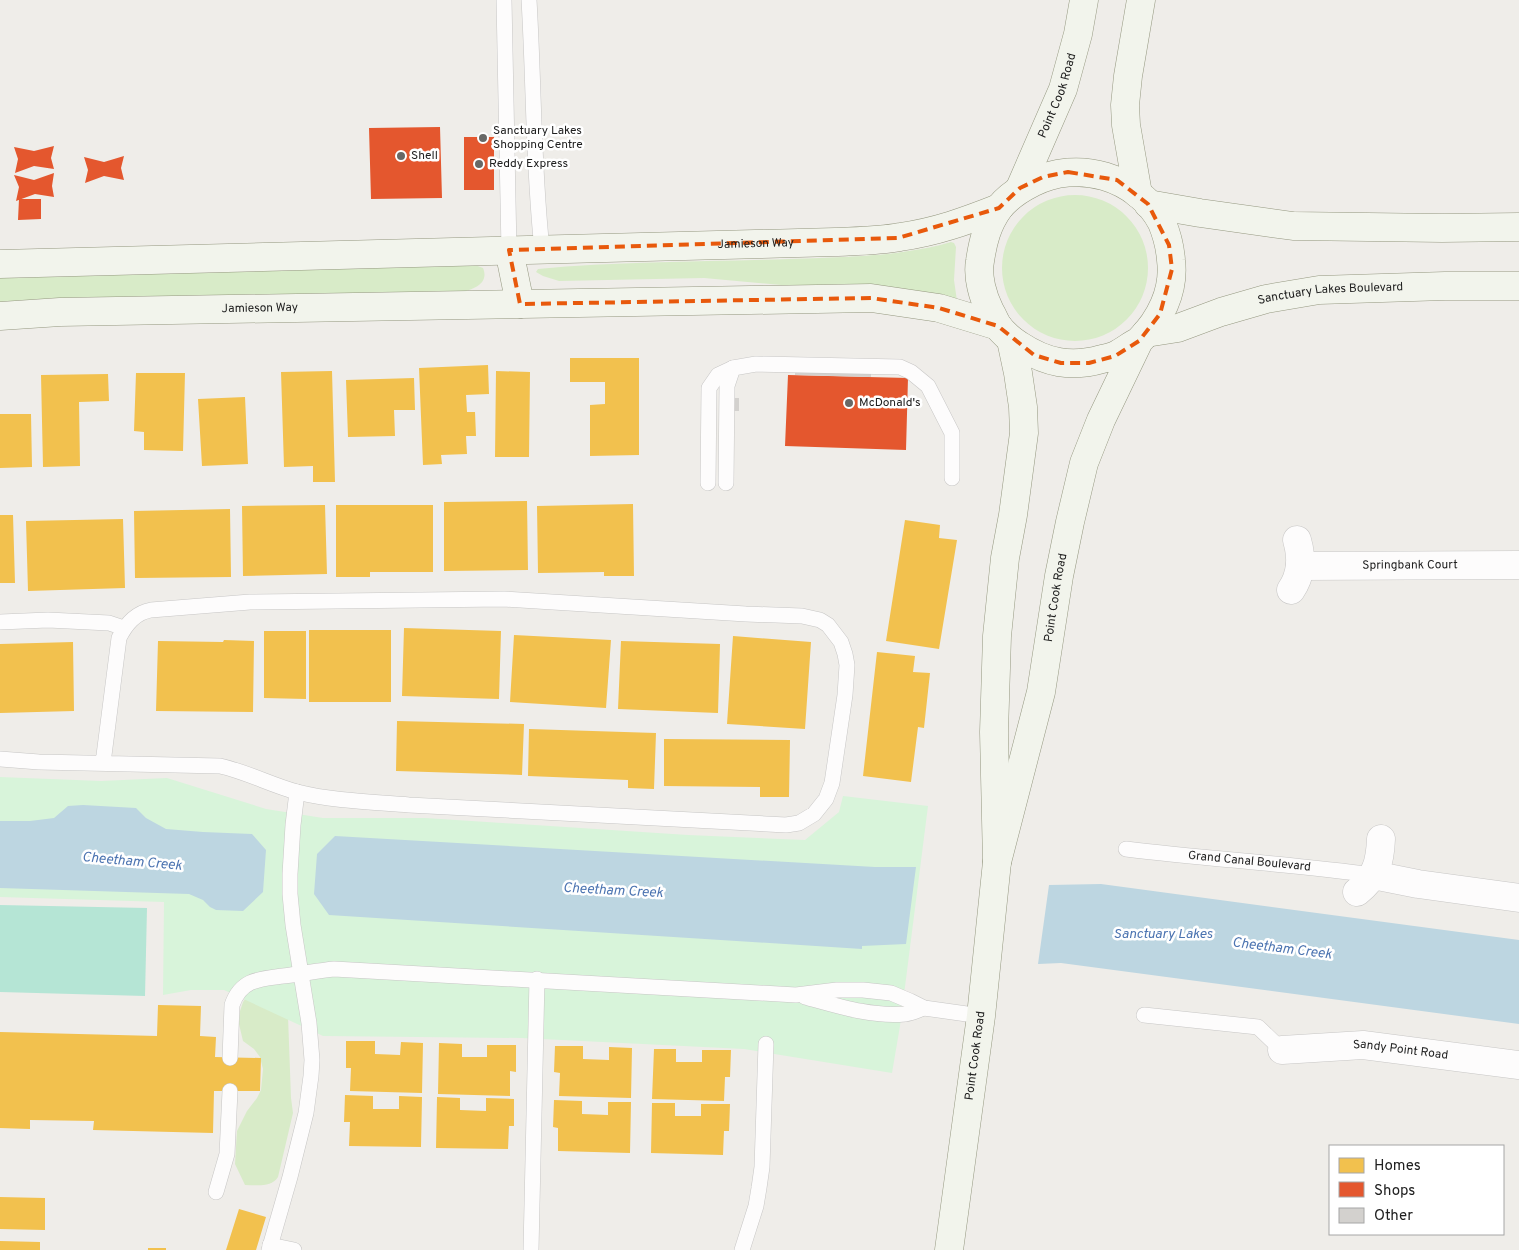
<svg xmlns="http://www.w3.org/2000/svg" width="1519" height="1250" viewBox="0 0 1519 1250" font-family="Overpass,sans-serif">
<rect width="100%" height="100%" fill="#efede9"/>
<path fill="#d8ebc8" d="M1002 268a73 73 0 1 1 146 0a73 73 0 1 1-146 0Z
M951 242 954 243 956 247 954 280 957 301 704 278 559 281 543 276 536 272 538 269C622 261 705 262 789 259 843 257 899 257 951 242Z
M475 265 483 268C490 285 471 290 458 293L0 306V278Z
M247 996 288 1016 291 1098 293 1113 278 1177C271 1188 257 1185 245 1185L235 1164 237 1131 247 1111 257 1098 261 1090 263 1069 260 1057 254 1049 243 1041 239 1024 240 1011 243 1002Z"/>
<path fill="#d8f4da" d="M0 777 101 781 167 778 266 809 323 818H425L688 835 805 840 839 812 843 796 928 806 900 1026 892 1073 744 1049 521 1038 323 1036 224 990H191L163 995 164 902 0 897Z"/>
<path fill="#b5e5d5" d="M0 905 147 908 145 996 0 992Z"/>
<path fill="#bdd6e1" d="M83 805 136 808 146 818 166 829 203 832 252 834 266 850 263 892 243 911 216 910 210 907 203 900 189 894 0 888V821H30L54 818 68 806Z
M335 836 875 867H916L906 944 862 946V949L329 915 314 894 317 854Z
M1101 884 1519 940V1024L1061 963 1038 964 1049 885Z"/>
<path fill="#f2c14e" d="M570 358H639V455L590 456V405L605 404V382H570Z
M488 365 489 394 466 395 467 412H475L476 436H466L467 454 441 455 442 464 423 465 419 368Z
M332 371 335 482H313V466L284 467 281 372Z
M496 371 530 372 529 457H495Z
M136 373H185L183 451 144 450V432L134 431Z
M108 374 109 401 79 402 80 466 43 467 41 375Z
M414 378 415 410H394L395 436 348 437 346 380Z
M245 397 248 464 202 466 198 399Z
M0 414H31L32 467 0 468Z
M527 501 528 570 444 571V502Z
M633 504 634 576H604V572L538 573 537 506Z
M325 505 327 574 243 576 242 506Z
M336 505H433V572H370V577H336Z
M230 509 231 577 135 578 134 511Z
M0 515H13L15 583H0Z
M123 519 125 588 28 591 26 521Z
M905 520 940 525 939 538 957 540 939 649 886 641Z
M404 628 501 631 499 699 402 696Z
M309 630H391V702H309Z
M264 631H306V699L264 698Z
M514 635 611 640 606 708 510 702Z
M733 636 811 642 805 729 727 724Z
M224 640 254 641 253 712 156 711 158 641 223 642Z
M621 641 720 644 718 713 618 709Z
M73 642 74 711 0 713V644Z
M877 652 915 656 913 672 930 673 924 728 918 727 911 782 863 776Z
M397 721 524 724 522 775 396 771Z
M529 729 656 733 654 789 628 788V780L528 776Z
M664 739 790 740 789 797H760V787L664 786Z
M158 1005 201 1006 200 1036 216 1037 215 1057 261 1058 260 1091H214L213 1133 93 1130 94 1121 30 1120V1129L0 1128V1032L157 1036Z
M346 1041H375V1054L400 1055 401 1042 423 1043 422 1093 350 1091 351 1068H346Z
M439 1043 462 1044V1057H487V1045H516V1072L510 1071V1096L438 1094Z
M555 1046H583V1059L609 1060V1047L632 1048 631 1098 559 1096 560 1073 554 1072Z
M654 1049H676V1062H702V1050H731L730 1077H725L724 1101 652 1099Z
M345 1095 373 1096V1109H399V1096L422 1097 421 1147 349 1146 350 1122H344Z
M437 1097 460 1098V1110L486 1111V1098L514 1099V1126H509L508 1149 436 1148Z
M554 1100 582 1101V1114L608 1115V1102H631L630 1153 558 1151V1128L553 1127Z
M652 1103H675V1116H701V1104H730L729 1131H724L723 1155 651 1153Z
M0 1197 45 1198V1230L0 1229Z
M239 1209 266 1217 256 1250H226Z
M0 1241 40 1242V1250H0Z
M148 1248H166V1250H148Z"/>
<path fill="#e4572e" d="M440 127 442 198 371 199 369 128Z
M464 137H494V190H464Z
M54 146 51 158 54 169 34 166 15 173 18 159 14 147 34 151Z
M124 156 121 168 124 180 104 176 85 183 88 170 84 157 104 162Z
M54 173 52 186 54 197 35 194 16 201 19 187 14 175 34 180Z
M19 199H41V219L18 220Z
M788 375 908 378 906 450 785 446Z"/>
<path fill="#d3d1ce" d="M795 365 871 368V377L795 375Z
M728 398H739V411H728Z"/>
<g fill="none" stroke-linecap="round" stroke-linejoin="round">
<defs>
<g id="lane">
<path d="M504 0 509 250"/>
<path d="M529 0C534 83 533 167 542 249"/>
<path d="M708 483 709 388 718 375 733 368"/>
<path d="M726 483 727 386 733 368 756 364 900 367 911 372 928 386 952 433V478"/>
<path d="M0 622 48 620 109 623 124 628"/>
<path d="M0 759 39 762 220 766C247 772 271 785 297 792 333 801 372 802 409 805L786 825 799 823 814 814 826 799 832 783 845 695 847 665 845 654 841 642 828 625 820 620 802 616 746 614 504 599 250 602 151 610C135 613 126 624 119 638L103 763"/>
<path id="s1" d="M1126 849C1208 859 1291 864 1373 875"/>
<path d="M805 997C838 1006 871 1017 905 1014 912 1013 918 1010 924 1008"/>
<path d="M1144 1015 1258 1027 1282 1050"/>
<path d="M230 1058 232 1005C241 979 260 979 283 976 300 974 317 971 334 969L796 995 837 990H863L891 993 910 1001 924 1008 981 1016"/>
<path d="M216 1192 227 1154 230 1091"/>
<path d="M270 1245 294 1250"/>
<path d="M269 1250 290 1177 306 1113 311 1076 312 1060 309 1023 293 925 290 894V874L293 825 297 792"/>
<path d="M531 1250 537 979"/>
<path d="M742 1250 756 1206 759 1188 762 1167 766 1044"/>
</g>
<g id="street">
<path id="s2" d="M1300 566 1519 565"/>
<path d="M1291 590C1302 574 1302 557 1297 540"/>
<path d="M1373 875 1418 884 1519 898"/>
<path d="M1357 892C1376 877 1380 863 1381 839"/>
<path id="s3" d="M1282 1050 1363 1045 1519 1065"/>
</g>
<g id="secondary">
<path id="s4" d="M1020 188 1063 89 1078 34 1084 0"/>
<path d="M1138 194 1126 125 1125 105 1128 76 1141 0"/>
<path d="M1148 204 1200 213 1293 226 1442 228 1519 227"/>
<path d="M509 250 520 304"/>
<path id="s5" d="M0 264 835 242C856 241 879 241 900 237 936 232 966 221 999 208"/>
<path id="s6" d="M0 316 60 312 871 298 939 308 998 326"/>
<path id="s7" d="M1146 333 1178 328 1221 312 1266 299 1319 290 1445 286H1519"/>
<path id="s8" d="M997 862 1041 692 1059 576 1070 522 1084 463 1101 420 1139 341C1160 320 1175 291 1171 260 1170 247 1167 235 1162 223 1138 176 1077 159 1032 183 1020 189 1007 198 999 208 987 225 983 241 980 261 977 277 983 297 990 311 993 316 995 321 997 325 1003 333 1011 340 1019 345 1046 363 1071 368 1102 359 1107 358 1112 357 1116 355 1124 351 1131 345 1139 341"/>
<path id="s9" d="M949 1250 981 1016 997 862 994 732 997 636 1005 558 1013 515 1024 433 1023 407 1018 373 1011 340"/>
</g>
</defs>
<use href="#lane" stroke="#c7c6c5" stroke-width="16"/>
<use href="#street" stroke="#c7c6c5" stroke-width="29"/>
<use href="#secondary" stroke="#959880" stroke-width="29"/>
<use href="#lane" stroke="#fdfcfc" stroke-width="15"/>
<use href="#street" stroke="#fdfcfc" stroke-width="28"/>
<use href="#secondary" stroke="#f2f4ec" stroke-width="28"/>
</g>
<path fill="none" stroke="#e8590c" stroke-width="4" stroke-dasharray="10 6" stroke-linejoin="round" d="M1068 172 1117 180 1148 204 1169 245 1172 269 1160 314 1139 341 1115 356 1089 363H1061L1034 355 998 326 939 308 871 298 520 304 509 250 898 238 999 208 1020 188 1043 177Z"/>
<g fill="#686866" stroke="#fff" stroke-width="2">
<circle cx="483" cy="138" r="5"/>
<circle cx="401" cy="156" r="5"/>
<circle cx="479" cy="164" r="5"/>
<circle cx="849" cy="403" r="5"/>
</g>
<g text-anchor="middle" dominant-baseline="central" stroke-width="5" stroke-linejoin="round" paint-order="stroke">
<g font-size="12" fill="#202020" stroke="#fff">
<text stroke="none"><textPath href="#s4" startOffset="100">Point Cook Road</textPath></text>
<text stroke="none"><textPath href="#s5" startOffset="756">Jamieson Way</textPath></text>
<text stroke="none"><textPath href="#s7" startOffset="190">Sanctuary Lakes Boulevard</textPath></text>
<text stroke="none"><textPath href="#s6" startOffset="260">Jamieson Way</textPath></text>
<text stroke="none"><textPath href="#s2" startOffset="110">Springbank Court</textPath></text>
<text stroke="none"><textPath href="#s8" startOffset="271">Point Cook Road</textPath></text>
<text stroke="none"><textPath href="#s1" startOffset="124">Grand Canal Boulevard</textPath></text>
<text stroke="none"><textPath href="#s3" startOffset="119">Sandy Point Road</textPath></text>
<text stroke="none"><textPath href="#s9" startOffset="196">Point Cook Road</textPath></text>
</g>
<g font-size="12" fill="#202020" stroke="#fff" text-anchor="start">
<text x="493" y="131">Sanctuary Lakes<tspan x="493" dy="14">Shopping Centre</tspan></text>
<text x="411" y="156">Shell</text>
<text x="489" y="164">Reddy Express</text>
<text x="859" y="403">McDonald's</text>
</g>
<g font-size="14" font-style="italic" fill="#4c74b1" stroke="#fff">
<text transform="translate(132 862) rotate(5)">Cheetham Creek</text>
<text transform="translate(613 891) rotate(3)">Cheetham Creek</text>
<text x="1163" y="934">Sanctuary Lakes</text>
<text transform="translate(1282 949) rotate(7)">Cheetham Creek</text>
</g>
</g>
<rect x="1329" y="1145" width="175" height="90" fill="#ffffff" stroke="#a6a6a6"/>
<rect x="1339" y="1158" width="25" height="15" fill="#f2c14e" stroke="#a6a6a6"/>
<text x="1374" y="1170" font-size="15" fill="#202020">Homes</text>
<rect x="1339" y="1182" width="25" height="15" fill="#e4572e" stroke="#a6a6a6"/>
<text x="1374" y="1195" font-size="15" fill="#202020">Shops</text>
<rect x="1339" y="1208" width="25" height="15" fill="#d3d1ce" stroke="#a6a6a6"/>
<text x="1374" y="1220" font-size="15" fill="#202020">Other</text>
</svg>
